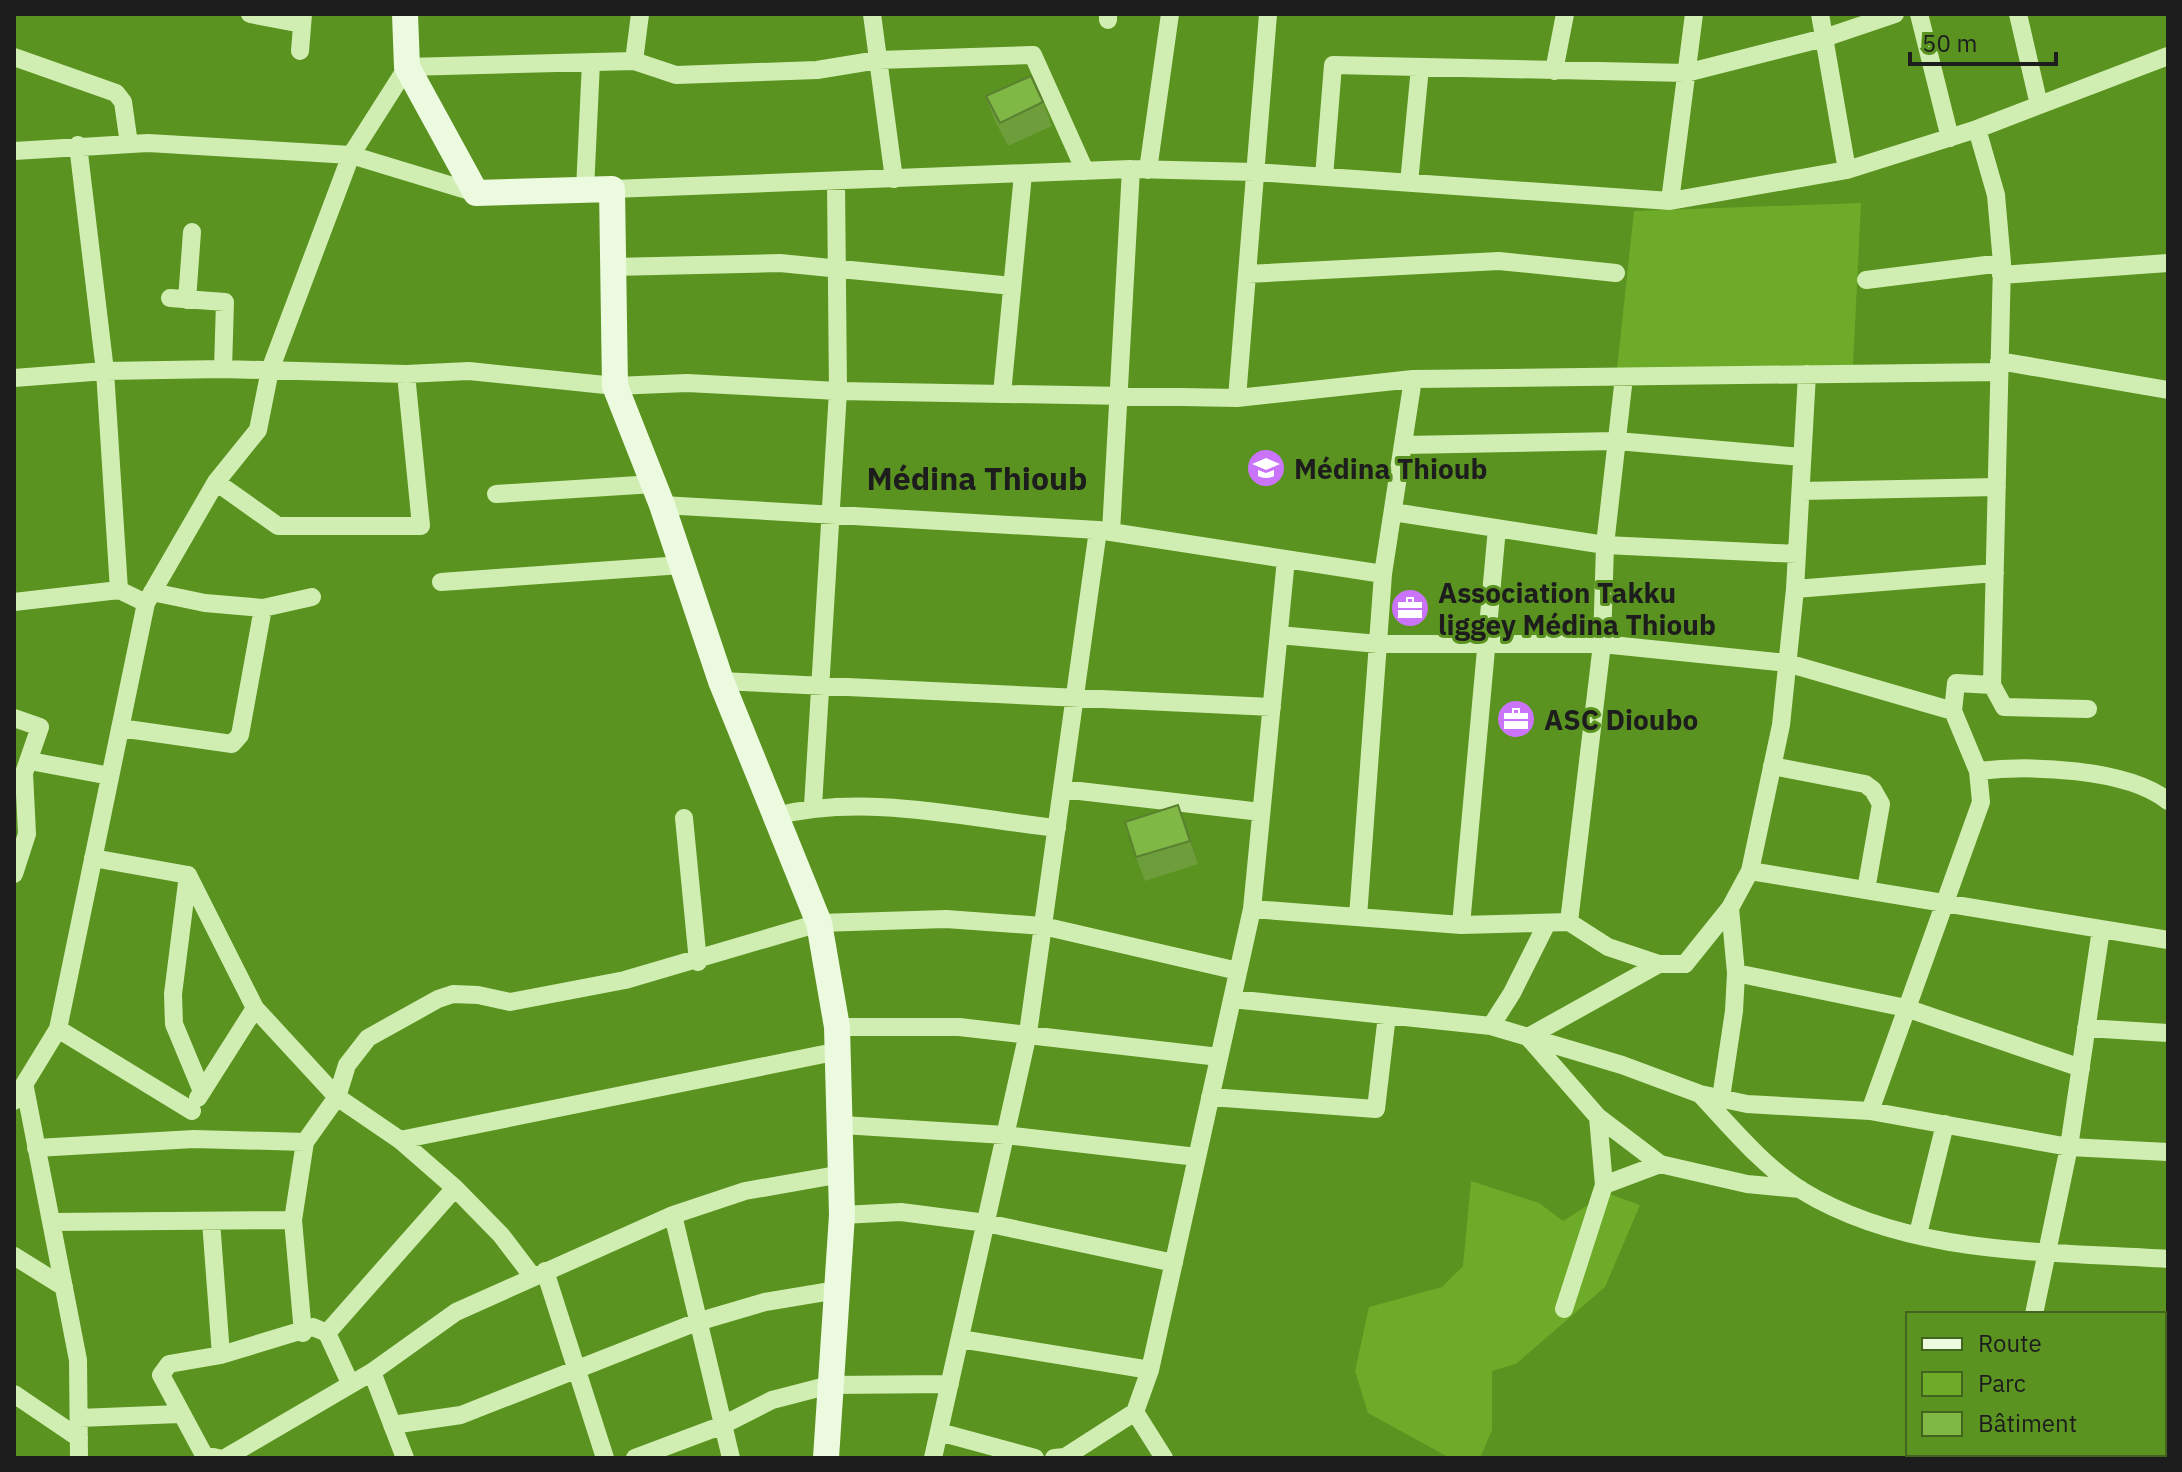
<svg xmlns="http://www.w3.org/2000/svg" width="2182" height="1472" viewBox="0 0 2182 1472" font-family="'IBM Plex Sans',sans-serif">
<rect width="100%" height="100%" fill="#5a9320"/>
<path fill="#6dab29" d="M1861 203 1853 366 1617 369 1634 211Z
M1471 1181 1539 1203 1563 1221 1607 1193 1640 1205 1605 1287 1516 1364 1492 1371V1430L1480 1458H1450L1368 1413 1355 1371 1369 1307 1442 1287 1463 1266Z"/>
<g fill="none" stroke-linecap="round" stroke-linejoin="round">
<path stroke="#d1eeb2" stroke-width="18" d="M250 14 302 24
M872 14 894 179
M1820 14 1847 170
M1919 14 1950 138
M2018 14 2039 105
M1108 20V14
M300 51 303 14
M14 57 116 93 123 102 129 144
M634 61 640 14
M1554 71 1565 14
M1977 129 1996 195 2002 263 1992 685 2004 707 2088 709
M78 145 105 371 119 590
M14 151 148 143 351 155 476 193
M1148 170 1170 14
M1324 177 1333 65 1686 73 1824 38 1895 14
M1409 183 1420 67
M612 189 1131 169 1255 172 1670 201 1847 170 1977 129 2168 56
M585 190 591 62
M1670 201 1694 14
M613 267 780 263 1012 286
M1247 274 1499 261 1616 273
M2001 275 2168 263
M1866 280 2002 263
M170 298 225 302 223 369
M187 300 192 232
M1999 361 2168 390
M14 378 105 371 223 369 406 374 469 371 615 386 687 383 838 391 1237 398 1413 379 1999 372
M1002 394 1023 174
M1237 398 1268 14
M1403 445 1617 441 1802 457
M216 482 278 526H421L406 374
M1801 491 1997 487
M496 494 654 484
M662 505 1098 530 1383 574
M1393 512 1605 545 1797 554
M1111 532 1131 169
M441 582 682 565
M1795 589 1995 573
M152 592 205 603 263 608 312 597
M14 602 119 590 146 603
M1279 635 1378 644H1602L1787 663 1953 711
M721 681 1272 707
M14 718 40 727 24 773 27 834 14 874
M120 728 232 744 240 735 263 608
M30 761 110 776
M1772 766 1865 784 1873 790 1881 804 1866 890
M1978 771C2028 765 2127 768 2168 801
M1062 789 1261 812
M813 806 838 391 836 181
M776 816C865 793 966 818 1057 828
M684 818 698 962
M93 858 188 875
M1750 871 2168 940
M188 875 255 1008 337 1097 400 1140 455 1188 501 1235 533 1277
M188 875 173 994 174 1024 201 1089
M1252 909 1461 925 1569 922 1608 947 1659 964H1685L1730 908 1750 871 1781 725 1795 589 1807 374
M1358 917 1383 574 1413 379
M1569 922 1602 644 1605 545 1624 377
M1461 925 1497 528
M1659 964 1528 1037 1598 1117 1660 1164 1747 1184 1800 1189
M1736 973 1906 1008 2081 1068
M1232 999 1491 1026 1622 1065 1700 1094 1747 1104 1870 1111 2069 1147 2168 1152
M1491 1026 1512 993 1547 923
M837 1027H959L1219 1057
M2086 1028 2168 1033
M58 1029 192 1111
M25 1088 78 1360 79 1458
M1700 1094C1731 1127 1763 1166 1801 1190 1908 1256 2047 1251 2168 1259
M1210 1097 1376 1109 1387 1015
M198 1098 255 1008
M1721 1098 1734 1011 1736 973 1730 908
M14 1101 58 1029 146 603 216 482 258 430 270 370 351 155 407 67 634 61 676 75 817 70 878 60 1033 55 1085 171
M1870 1111 1981 802 1978 771 1953 711 1956 683 1992 685
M1598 1117 1604 1185
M842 1125 1005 1135 1197 1157
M400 1140 839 1051
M36 1148 194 1139 305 1142
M673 1215 731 1458
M842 1215 901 1212 986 1223 1174 1263
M211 1221 221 1355
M51 1222 293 1220
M1918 1234 1945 1124
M14 1256 64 1287
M545 1271 605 1458
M1564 1309 1604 1185 1660 1164
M2034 1314 2069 1147 2101 929
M303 1333 293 1220 305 1142 337 1097 347 1065 368 1038 438 999 453 994 478 995 510 1002 625 980 819 923 946 919 1043 926 1238 971
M327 1333 455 1188
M960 1339 1150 1370
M2164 1364 2168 1365
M372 1372 405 1458
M14 1394 79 1438
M1135 1412 1164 1458
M79 1418 179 1414
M392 1425 461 1415 697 1322 765 1302 837 1290
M939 1432 1035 1458
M218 1458 204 1455 161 1375 169 1364 221 1355 313 1327 327 1333 350 1383
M225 1458 372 1372 456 1312 673 1215 745 1191 842 1174
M635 1458 723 1425 772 1400 830 1385 950 1384
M933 1458 1028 1033 1098 530
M1054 1458 1065 1457 1135 1412 1150 1370 1252 909 1286 559
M1985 1458 1986 1454"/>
<path stroke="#ecfadf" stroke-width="26" d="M405 14 407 67 476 193 612 189 615 386 662 505 721 681 819 923 837 1027 842 1215 826 1458"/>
</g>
<path fill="#6e9e3b" d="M986 96 1043 102 1052 126 1008 146 994 119Z
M1187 828 1198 864 1145 881 1136 857Z"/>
<path fill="#5a8130" d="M1178 805 1187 828 1198 864 1190 841Z"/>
<path fill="#80b845" stroke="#5a8130" stroke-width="2" d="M1031 76 1043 102 1000 123 986 96Z
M1178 805 1190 841 1136 857 1125 822Z"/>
<defs>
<symbol id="school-disc" viewBox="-11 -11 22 22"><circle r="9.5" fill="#ca73fb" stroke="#5a9320"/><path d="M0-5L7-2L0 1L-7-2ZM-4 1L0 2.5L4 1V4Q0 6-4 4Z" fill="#fff"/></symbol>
<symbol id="office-disc" viewBox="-11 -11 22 22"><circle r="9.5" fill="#ca73fb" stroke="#5a9320"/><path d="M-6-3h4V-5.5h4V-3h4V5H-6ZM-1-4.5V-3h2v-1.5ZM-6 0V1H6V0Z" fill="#fff"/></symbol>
</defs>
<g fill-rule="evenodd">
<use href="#school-disc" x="1244" y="446" width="44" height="44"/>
<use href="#office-disc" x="1388" y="586" width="44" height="44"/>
<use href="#office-disc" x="1494" y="697" width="44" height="44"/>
</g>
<g text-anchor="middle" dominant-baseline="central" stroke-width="6" stroke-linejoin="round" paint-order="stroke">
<g font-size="28" font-weight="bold" fill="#1d1d1d" stroke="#5a9320" text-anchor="start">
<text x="1294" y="468">Médina Thioub</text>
<text x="1438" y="592">Association Takku<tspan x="1438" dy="32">liggey Médina Thioub</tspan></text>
<text x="1544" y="719">ASC Dioubo</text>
</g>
<g font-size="32" font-weight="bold" fill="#1d1d1d" stroke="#5a9320">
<text x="977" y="478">Médina Thioub</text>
</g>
</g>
<rect width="2182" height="1472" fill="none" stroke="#1d1d1d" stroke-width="32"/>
<rect x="1906" y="1312" width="260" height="144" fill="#5a9320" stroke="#42641f" stroke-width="2"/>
<rect x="1922" y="1338" width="40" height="12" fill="#ecfadf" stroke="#42641f" stroke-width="2"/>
<text x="1978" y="1352" font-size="24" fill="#1d1d1d">Route</text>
<rect x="1922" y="1372" width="40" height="24" fill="#6dab29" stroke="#42641f" stroke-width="2"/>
<text x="1978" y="1392" font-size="24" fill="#1d1d1d">Parc</text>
<rect x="1922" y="1412" width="40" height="24" fill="#80b845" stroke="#42641f" stroke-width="2"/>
<text x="1978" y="1432" font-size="24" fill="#1d1d1d">Bâtiment</text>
<path d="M1910 52v12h146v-12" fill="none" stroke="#1d1d1d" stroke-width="4"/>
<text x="1922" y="52" font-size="24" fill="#1d1d1d" stroke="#5a9320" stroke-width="6" paint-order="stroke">50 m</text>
</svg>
